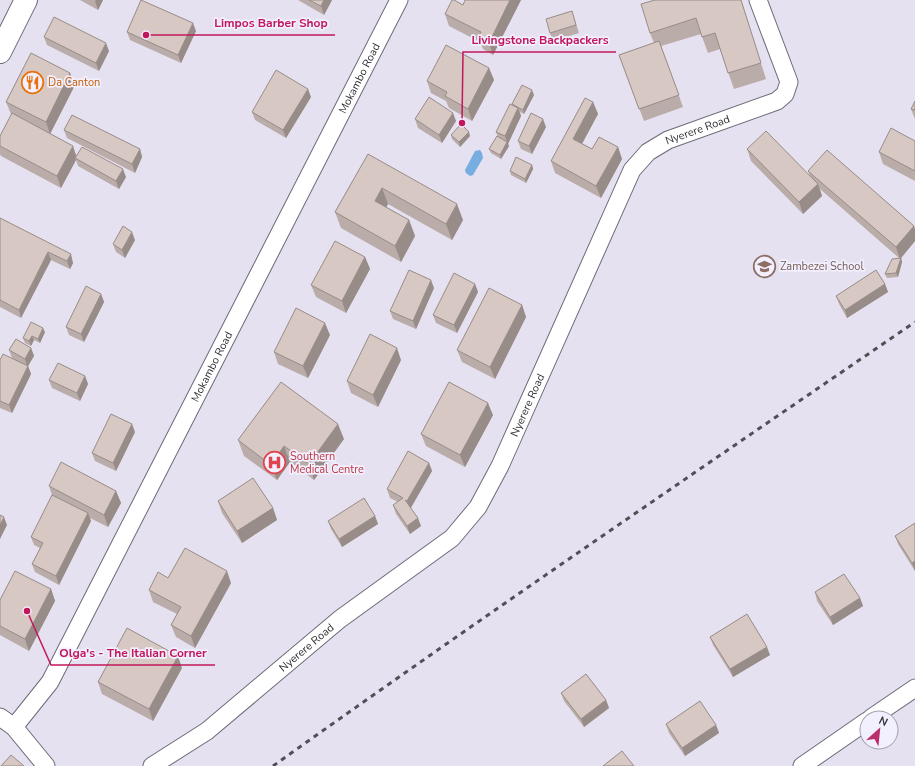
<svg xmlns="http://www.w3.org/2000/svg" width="915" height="766" viewBox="0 0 915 766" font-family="'Nunito Sans',sans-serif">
<rect width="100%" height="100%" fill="#e5e1f0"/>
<path fill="#78ade0" d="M480 150 482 153 483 158 473 175 470 176 466 173 465 170 475 151Z"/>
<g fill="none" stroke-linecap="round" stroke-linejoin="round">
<defs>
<g id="minor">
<path d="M0 717 14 727 46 766"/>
<path d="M871 718 915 688"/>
<path id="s1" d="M14 727 50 682 399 0"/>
<path id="s2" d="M152 766 207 731 340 619 452 538 478 507 500 466 632 170 648 152 668 140 777 101 785 94 789 82 758 0"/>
<path d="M802 766 867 721"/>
</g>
<path id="trunk" d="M0 52 26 0"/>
</defs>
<use href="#minor" stroke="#6d6a77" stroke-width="19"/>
<use href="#trunk" stroke="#6d6a77" stroke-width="24"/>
<use href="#minor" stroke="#fff" stroke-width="17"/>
<use href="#trunk" stroke="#fff" stroke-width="22"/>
<path stroke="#504f56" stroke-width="3" stroke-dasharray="5 5" stroke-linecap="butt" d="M273 766C485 615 700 469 915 322"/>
</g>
<path fill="#baaca8" d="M80 0H103L98 10Z
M298 0H332L324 15Z
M465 0H521L493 55 483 49 480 42 449 26 445 14 463 5Z
M655 0H741L766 79 734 89 720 49 708 53 701 34 661 46 683 107 644 121 619 55 654 43 650 33Z
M572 11 579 33 553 41 550 33Z
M196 31 181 63 130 40 127 32Z
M44 37 109 51 99 71 47 45Z
M489 68 494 80 472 121 449 108 446 101 431 93 427 81Z
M70 73 75 85 50 134 76 156 126 177 119 189 78 166 76 160 61 188 1 156 0 154V136L12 115 11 114 6 102Z
M534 95 524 114 520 112 521 116 508 144 509 146 501 159 491 153 489 149 498 137 496 132 512 105Z
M311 97 286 138 255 120 252 112Z
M915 101V119L911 109Z
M593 102 598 114 582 144 592 149 618 147 622 159 601 198 555 173 551 161Z
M415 119 456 121 442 143 418 128Z
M546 127 532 154 521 149 518 141Z
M64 130 140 149 142 157 135 173 67 138Z
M451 135 470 136 460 147 452 139Z
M915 141V181L883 164 879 152Z
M747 149 810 176 808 171 914 226 915 229V241L901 258 902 262 898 277 887 278 885 274 899 258 820 189 822 196 803 214 751 161Z
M368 154 463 220 452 240 388 204 386 207 409 220 415 236 401 262 341 228 335 212Z
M532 165 533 169 526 183 511 175 510 171Z
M0 218 73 263 70 269 51 260 21 318 0 307Z
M135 240 125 258 116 252 113 244Z
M365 257 370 269 346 313 316 297 311 285Z
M475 284 478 292 457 333 436 323 433 315Z
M885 284 888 292 847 318 839 304 836 296Z
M434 288 416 329 393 319 390 311Z
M101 294 104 302 84 342 69 335 66 327Z
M522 305 526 317 495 379 462 362 457 350Z
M45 332 40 343 34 340 31 346 25 343 23 338Z
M330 335 308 378 278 364 274 352Z
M31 348 34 356 28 366 31 374 12 413 0 408V360L12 358 9 350Z
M401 360 378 407 351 393 347 381Z
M85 376 88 384 80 401 52 388 49 380Z
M493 415 465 467 426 446 421 434Z
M135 432 116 471 95 461 92 453Z
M344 439 314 480 290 462 277 480 244 456 238 440Z
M429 463 432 471 411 508 421 526 410 534 396 514 393 505 398 502 390 498 387 489Z
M49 486 116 491 121 503 108 527 90 518 91 521 59 585 35 572 32 564 40 548 34 545 31 537 52 495Z
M218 501 273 508 277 520 242 543 222 513Z
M375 516 378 524 342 547 331 529 328 521Z
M915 523V571L898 544 895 536Z
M168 578 231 583 195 648 176 637 171 625 177 614 153 602 149 590Z
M51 589 55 601 29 651 0 635V600Z
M815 592 860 598 863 606 833 625 817 601Z
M710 637 770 655 733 677 713 645Z
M182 668 153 721 102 694 98 682Z
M561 693 606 700 609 708 584 727 564 701Z
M666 724 716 725 719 733 685 756 669 733Z"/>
<path fill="#978c88" d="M96 0H103L98 10 95 1Z
M324 0H332L324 15 321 6Z
M510 0H521L493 55 489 43Z
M193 23 196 31 181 63 178 55Z
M106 43 109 51 99 71 96 63Z
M489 68 494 80 472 121 468 109Z
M70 73 75 85 50 134 46 122Z
M308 89 311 97 286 138 283 130Z
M532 90 534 95 524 114 523 110Z
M593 102 598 114 578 151 573 139Z
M518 108 521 116 508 144 509 146 501 159 500 155 507 142 505 136Z
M453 113 456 121 442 143 439 135Z
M543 119 546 127 532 154 529 146Z
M469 132 470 136 460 147 459 142Z
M73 146 77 158H75L76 160 61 188 57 176Z
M618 147 622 159 601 198 596 186Z
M140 149 142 157 135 173 132 164Z
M532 165 533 169 526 183 525 179Z
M123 169 126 177 119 189 116 181Z
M818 184 822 196 803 214 799 202Z
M382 188 388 204 381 217 375 201Z
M457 204 463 220 452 240 446 224Z
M409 220 415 236 401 262 395 246Z
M914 226 915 229V241L901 258 902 262 898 277 896 273 900 259 896 247Z
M132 232 135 240 125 258 122 250Z
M48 252 51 260 21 318 19 310Z
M71 254 73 263 70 269 67 261Z
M365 257 370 269 346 313 342 301Z
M431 280 434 288 416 329 413 321Z
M475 284 478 292 457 333 454 325Z
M885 284 888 292 847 318 845 310Z
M101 294 104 302 84 342 81 334Z
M522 305 526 317 495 379 490 367Z
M325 323 330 335 308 378 303 366Z
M43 328 45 332 40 343 38 339Z
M32 336 34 340 31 346 29 341Z
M31 348 34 356 28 366 31 374 12 413 9 405 27 367 25 359Z
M397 348 401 360 378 407 373 395Z
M85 376 88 384 80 401 77 393Z
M488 403 493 415 465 467 460 455Z
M132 424 135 432 116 471 113 463Z
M338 424 344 439 314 480 309 464Z
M284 446 290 462 277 480 271 465Z
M429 463 432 471 410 509 407 501Z
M116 491 121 503 108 527 104 515Z
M273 508 277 520 242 543 237 531Z
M88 513 91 521 59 585 56 576Z
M375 516 378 524 342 547 339 539Z
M4 517 7 525 0 539V525Z
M418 518 421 526 410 534 407 526Z
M915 561V571L912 563Z
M227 571 231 583 195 648 191 636Z
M51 589 55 601 29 651 25 639Z
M860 598 863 606 833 625 830 617Z
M767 647 770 655 733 677 730 669Z
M178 656 182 668 153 721 149 709Z
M606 700 609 708 584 727 581 719Z
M716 725 719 733 685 756 682 748Z"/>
<path fill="#d8c8c3" stroke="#978c88" d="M141 0 193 23 178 55 127 32Z
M309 0H324L321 6Z
M452 0H454L463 5 465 0H510L489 43 478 37 481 32 445 14Z
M655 0H741L761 63 728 73 715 33 702 37 696 18 650 33 641 4Z
M572 11 576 25 550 33 546 19Z
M54 17 106 43 96 63 44 37Z
M659 41 679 95 639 109 619 55Z
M446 45 489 68 468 109 445 96 447 92 427 81Z
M31 53 70 73 46 122 6 102Z
M276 70 308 89 283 130 252 112Z
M522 85 532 90 523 110 512 104Z
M429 97 453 113 439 135 415 119Z
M585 98 593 102 573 139 592 149 599 137 618 147 596 186 551 161Z
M915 101V110L911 109Z
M510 104 518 108 505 136 496 132Z
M12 113 73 146 57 176 0 146V136Z
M531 113 543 119 529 146 518 141Z
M72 115 140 149 132 164 64 130Z
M461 124 469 132 459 142 451 135Z
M891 128 915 141V171L879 152Z
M766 131 818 184 799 202 747 149Z
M497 136 507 142 500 155 489 149Z
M82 147 123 169 116 181 75 158Z
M827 150 914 226 896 247 808 171Z
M368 154 457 204 446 224 382 188 375 201 409 220 395 246 335 212Z
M516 157 532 165 525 179 510 171Z
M0 218 71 254 67 261 48 252 19 310 0 300Z
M123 226 132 232 122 250 113 244Z
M335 241 365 257 342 301 311 285Z
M901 258 896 273 885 274 892 259Z
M409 270 431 280 413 321 390 311Z
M876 270 885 284 845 310 836 296Z
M454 273 475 284 454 325 433 315Z
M86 286 101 294 81 334 66 327Z
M489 288 522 305 490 367 457 350Z
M296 308 325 323 303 366 274 352Z
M31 322 43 328 38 339 32 336 29 341 23 338Z
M370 334 397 348 373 395 347 381Z
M16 339 31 348 25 359 9 350Z
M3 354 28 366 9 405 0 401V360Z
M58 363 85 376 77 393 49 380Z
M281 382 338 424 309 464 284 446 271 465 238 440Z
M449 382 488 403 460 455 421 434Z
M111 414 132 424 113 463 92 453Z
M408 451 429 463 407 501 405 500 418 518 407 526 393 505 403 498 387 489Z
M61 462 116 491 104 515 49 486Z
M253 478 273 508 237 531 218 501Z
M52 495 88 513 56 576 32 564 43 543 31 537Z
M364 498 375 516 339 539 328 521Z
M0 515 4 517 0 525Z
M915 523V561L912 563 895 536Z
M185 548 227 571 191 636 171 625 181 607 149 590 158 572 168 578Z
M15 571 51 589 25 639 0 626V600Z
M844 574 860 598 830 617 815 592Z
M747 614 767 647 730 669 710 637Z
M127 628 178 656 149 709 98 682Z
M586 674 606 700 581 719 561 693Z
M700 701 716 725 682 748 666 724Z
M622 751 634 766H603Z
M11 755 24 766H1Z"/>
<defs>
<symbol id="restaurant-ring" viewBox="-11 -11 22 22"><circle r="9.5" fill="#f2effe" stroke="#e8710a" stroke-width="1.5"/><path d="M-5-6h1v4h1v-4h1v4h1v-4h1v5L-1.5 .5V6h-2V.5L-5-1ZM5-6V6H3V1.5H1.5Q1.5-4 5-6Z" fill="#e8710a"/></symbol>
<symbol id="school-ring" viewBox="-11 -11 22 22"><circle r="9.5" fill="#f2effe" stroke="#8d6e63" stroke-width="1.5"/><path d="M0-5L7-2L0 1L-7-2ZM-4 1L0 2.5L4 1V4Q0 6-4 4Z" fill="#8d6e63"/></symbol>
<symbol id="hospital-ring" viewBox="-11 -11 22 22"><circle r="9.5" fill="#f2effe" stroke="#e0444e" stroke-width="1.5"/><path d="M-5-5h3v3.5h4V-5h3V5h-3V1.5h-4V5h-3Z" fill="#e0444e"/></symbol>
</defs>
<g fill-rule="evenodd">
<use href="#restaurant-ring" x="20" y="70" width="25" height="25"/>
<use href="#school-ring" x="752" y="254" width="25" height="25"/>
<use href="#hospital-ring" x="262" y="450" width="25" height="25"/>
</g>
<g text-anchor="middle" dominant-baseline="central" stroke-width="3.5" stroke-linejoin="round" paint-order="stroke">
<g font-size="11" fill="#302f35" stroke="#f2effe">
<text stroke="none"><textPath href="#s1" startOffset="736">Mokambo Road</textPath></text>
<text stroke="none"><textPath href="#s2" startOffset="867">Nyerere Road</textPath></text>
<text stroke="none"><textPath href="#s1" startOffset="412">Mokambo Road</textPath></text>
<text stroke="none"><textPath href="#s2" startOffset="531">Nyerere Road</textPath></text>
<text stroke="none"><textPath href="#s2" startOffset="195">Nyerere Road</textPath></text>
</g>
<g font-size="11" fill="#c56008" stroke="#f2effe" text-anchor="start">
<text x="48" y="82">Da Canton</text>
</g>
<g font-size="11" fill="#785e54" stroke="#f2effe" text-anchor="start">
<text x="780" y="266">Zambezei School</text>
</g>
<g font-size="11" fill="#be3a42" stroke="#f2effe" text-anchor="start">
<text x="290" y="456">Southern<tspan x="290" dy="13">Medical Centre</tspan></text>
</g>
</g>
<path fill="none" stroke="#c2185b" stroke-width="1.5" d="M146 35L206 35H335M462 123L463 52H616M27 611L51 665H215"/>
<g fill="#c2185b" stroke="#f2effe" stroke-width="1.5">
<circle cx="146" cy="35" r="4"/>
<circle cx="462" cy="123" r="4"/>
<circle cx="27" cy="611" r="4"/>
</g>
<g font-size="12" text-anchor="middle" font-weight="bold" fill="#c2185b" stroke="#f2effe" stroke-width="3.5" stroke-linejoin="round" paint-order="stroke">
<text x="271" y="27">Limpos Barber Shop</text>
<text x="540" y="44">Livingstone Backpackers</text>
<text x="133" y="657">Olga's - The Italian Corner</text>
</g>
<g transform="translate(879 730) rotate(27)"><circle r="19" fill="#f2effe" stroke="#a4a2ae"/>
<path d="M0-3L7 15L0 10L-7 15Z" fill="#b9306d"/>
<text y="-6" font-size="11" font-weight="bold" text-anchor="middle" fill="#302f35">N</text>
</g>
</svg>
